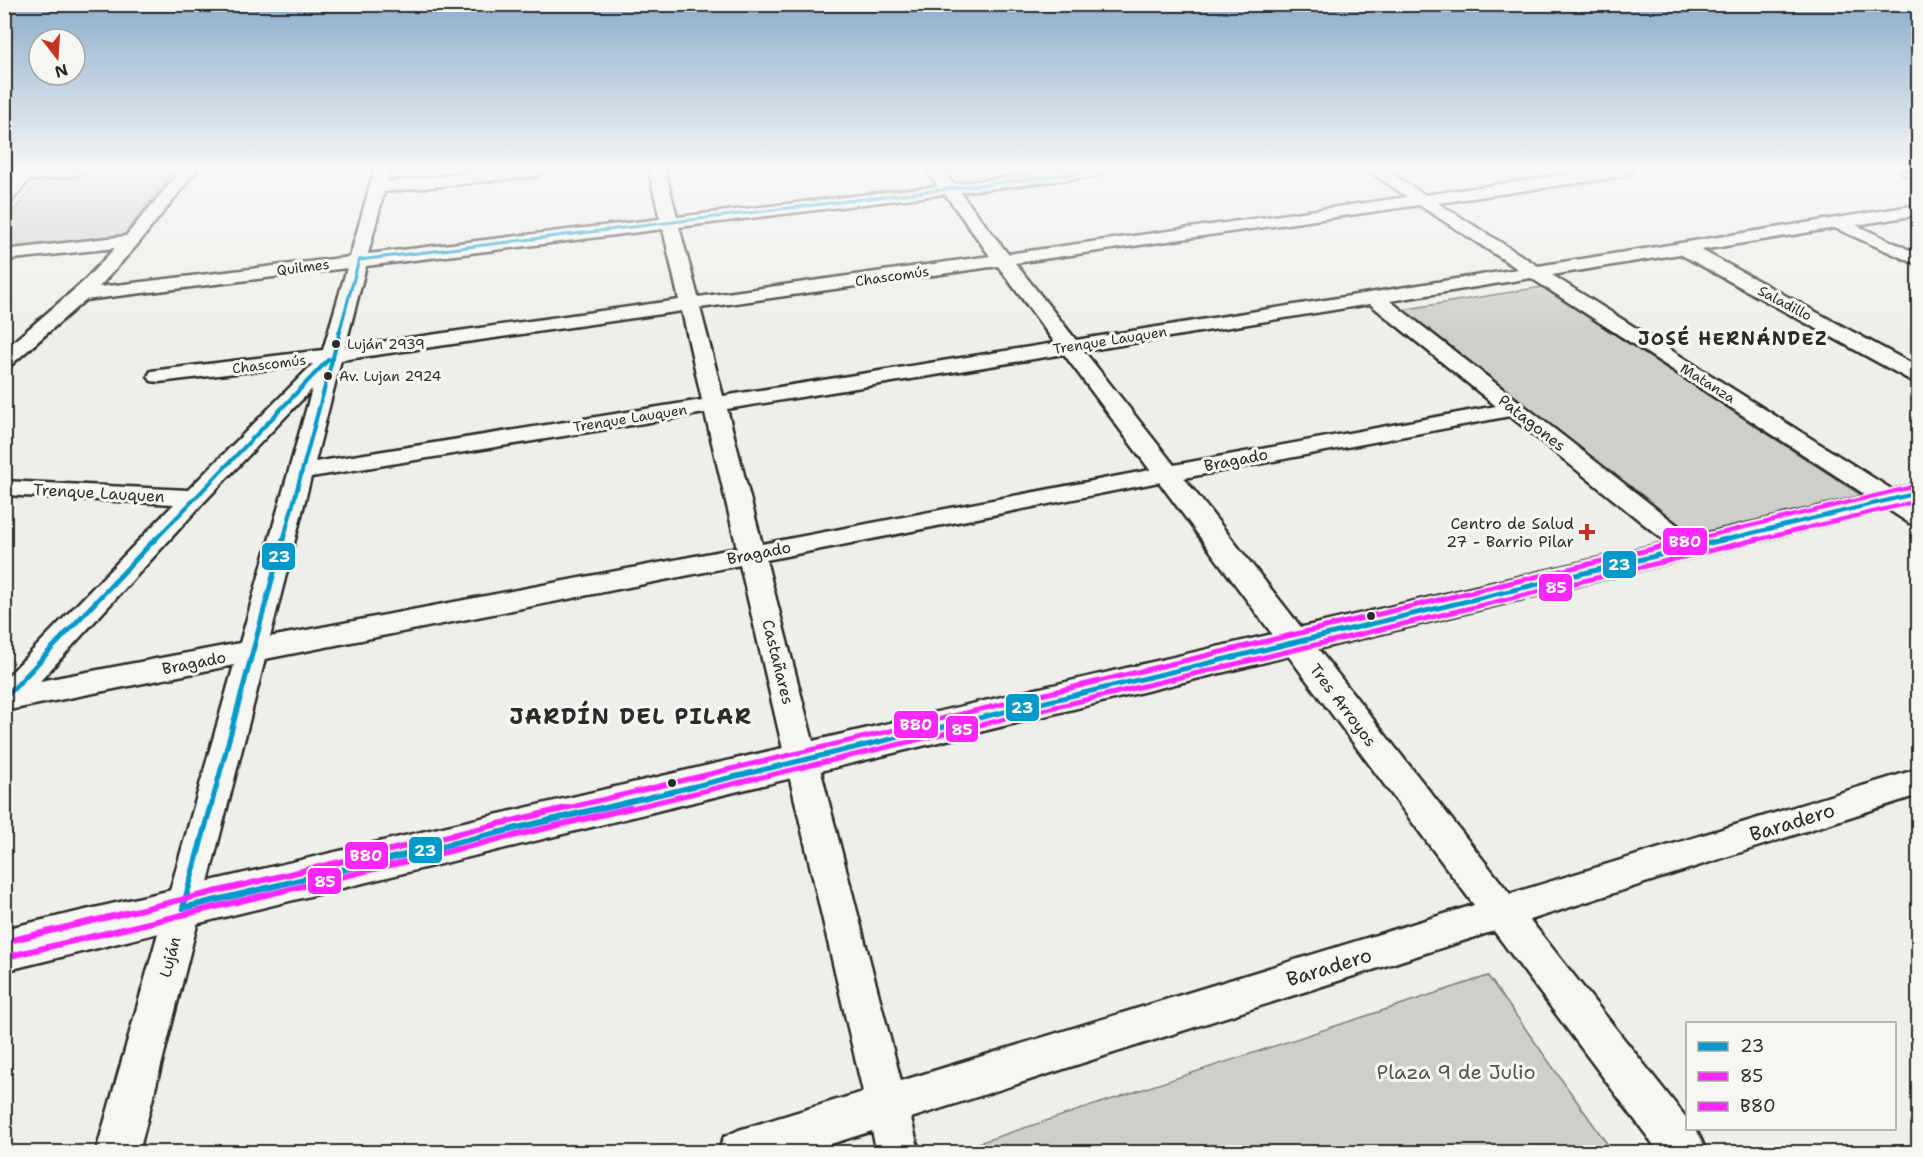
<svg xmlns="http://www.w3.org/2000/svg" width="1923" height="1157" viewBox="0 0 1923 1157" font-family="'Shantell Sans',sans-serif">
<rect width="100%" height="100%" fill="#eeeeea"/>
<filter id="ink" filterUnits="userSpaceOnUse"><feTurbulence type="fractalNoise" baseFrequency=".0167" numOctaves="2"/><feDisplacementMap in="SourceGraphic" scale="12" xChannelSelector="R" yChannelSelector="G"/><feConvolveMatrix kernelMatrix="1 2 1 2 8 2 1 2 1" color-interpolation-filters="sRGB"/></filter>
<g filter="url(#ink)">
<path fill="#cececa" stroke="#7c7c7a" stroke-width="1.5" d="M132 171H174L123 236 5 249V221L39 180Z
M1542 287 1876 505 1702 546 1401 310Z
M1488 976 1613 1152H954V1151Z"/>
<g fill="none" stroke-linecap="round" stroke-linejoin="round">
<defs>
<path id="minor" d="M20 171H81L73 176 29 180 10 203 4 205V189Z
M180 171H196L137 245 99 287 350 257 374 171H390L387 182 490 171H544L536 176 384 192 368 254 660 219 649 171H665L677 217 938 186 927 171H943L953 184 1057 171H1105L1097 176 960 192 1008 254 1407 197 1369 171H1388L1425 195 1590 171H1633L1625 176 1438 203 1538 266 1918 205V215L1856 225 1918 254V265L1835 228 1701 250 1918 367V381L1910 380 1680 254 1552 275 1918 506V525L1909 523 1531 278 1390 301 1699 542 1703 548 1699 554 1690 556 1681 554 1510 416 1184 478 1510 894 1918 769V795L1530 920 1688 1120V1128H1694L1700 1137 1706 1152H1659L1494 931 911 1118 919 1152H877L872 1131 805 1152H718L724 1137 739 1130 863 1092 740 565 265 659 139 1152H96L234 665 4 711V680L174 504 4 495V481L188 490 313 364 159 382 151 381 148 376 151 371 323 350 347 268 85 300 11 365 4 367V350L82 283 115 248 4 260V250L126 236ZM945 194 990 256 698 297 679 227ZM1419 205 1518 269 1076 340 1015 263ZM663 229 679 300 345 347 366 266ZM998 266 1055 343 723 396 700 308ZM1370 304 1496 406 1174 465 1084 351ZM682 311 702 400 315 462 341 360ZM1064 354 1150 470 762 544 727 409ZM312 389 240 643 40 681 203 503ZM705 413 737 548 270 637 311 477ZM1159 482 1474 905 901 1081 766 560Z
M1901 171H1918V180L1904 174Z"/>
<path id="secondary" d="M1918 484V502L4 971V929Z"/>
</defs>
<use href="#minor" stroke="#2b2b2b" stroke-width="5"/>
<use href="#secondary" stroke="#2b2b2b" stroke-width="5"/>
<use href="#minor" fill="#f6f6f2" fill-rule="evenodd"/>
<use href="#secondary" fill="#f6f6f2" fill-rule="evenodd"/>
<defs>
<path id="bus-1-far3" d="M359 260 1095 171
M339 333 359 260"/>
<path id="bus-1-far2" d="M154 541 329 359
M283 541 340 331
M1719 541 1918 493"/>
<path id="bus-1-far1" d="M4 699 155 539
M210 810 283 539
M595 810 1726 539"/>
<path id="bus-1" d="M210 808 183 908 601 808"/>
<path id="bus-2-far2" d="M1752 541 1918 501"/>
<path id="bus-2-far1" d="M624 810 1759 539"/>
<path id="bus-2" d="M6 957 630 808"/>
<path id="bus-3-far2" d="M1687 541 1916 486"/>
<path id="bus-3-far1" d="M559 810 1694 539"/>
<path id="bus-3" d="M4 942 566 808"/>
</defs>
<use href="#bus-1-far3" stroke="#f6f6f2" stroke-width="6"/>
<use href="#bus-1-far2" stroke="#f6f6f2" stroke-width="8"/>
<use href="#bus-1-far1" stroke="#f6f6f2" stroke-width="10"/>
<use href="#bus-1" stroke="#f6f6f2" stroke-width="10"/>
<use href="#bus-2-far2" stroke="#f6f6f2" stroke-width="8"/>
<use href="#bus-2-far1" stroke="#f6f6f2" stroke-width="10"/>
<use href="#bus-2" stroke="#f6f6f2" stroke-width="10"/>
<use href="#bus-3-far2" stroke="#f6f6f2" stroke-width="8"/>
<use href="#bus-3-far1" stroke="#f6f6f2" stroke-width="10"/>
<use href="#bus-3" stroke="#f6f6f2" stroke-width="10"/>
<use href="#bus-1-far3" stroke="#0099cb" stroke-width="3"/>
<use href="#bus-1-far2" stroke="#0099cb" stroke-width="4"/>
<use href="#bus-1-far1" stroke="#0099cb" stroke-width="5"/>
<use href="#bus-1" stroke="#0099cb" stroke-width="6"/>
<use href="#bus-2-far2" stroke="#fe27ff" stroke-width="4"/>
<use href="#bus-2-far1" stroke="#fe27ff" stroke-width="5"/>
<use href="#bus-2" stroke="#fe27ff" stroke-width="6"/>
<use href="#bus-3-far2" stroke="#fe27ff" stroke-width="4"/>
<use href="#bus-3-far1" stroke="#fe27ff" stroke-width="5"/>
<use href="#bus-3" stroke="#fe27ff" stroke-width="6"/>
</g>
</g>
<linearGradient id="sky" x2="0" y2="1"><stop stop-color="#8daecc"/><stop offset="0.51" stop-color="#f7f7f6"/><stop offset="1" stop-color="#f7f7f6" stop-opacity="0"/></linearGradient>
<rect width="1923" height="333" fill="url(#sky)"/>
<g fill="#2b2b2b" stroke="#f6f6f2" stroke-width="2">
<circle cx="336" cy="344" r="5"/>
<circle cx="328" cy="376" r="5"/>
<circle cx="1371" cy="616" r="5"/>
<circle cx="672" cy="783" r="5"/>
</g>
<path fill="#c8321e" stroke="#f6f6f2" stroke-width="2" d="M1584 523h6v6h6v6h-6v6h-6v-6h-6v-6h6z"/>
<g text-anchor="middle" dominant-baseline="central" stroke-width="6" stroke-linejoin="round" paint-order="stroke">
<g font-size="14" fill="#2b2b2b" stroke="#f6f6f2">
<text transform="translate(303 267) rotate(-7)">Quilmes</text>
<text transform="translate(892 276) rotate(-8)">Chascomús</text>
<text transform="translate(1785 303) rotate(28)">Saladillo</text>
<text transform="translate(1110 340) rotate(-9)">Trenque Lauquen</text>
<text transform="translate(269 364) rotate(-7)">Chascomús</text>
<text transform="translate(1708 383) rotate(32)">Matanza</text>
<text transform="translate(630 418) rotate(-9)">Trenque Lauquen</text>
</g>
<g font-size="14" fill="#2b2b2b" stroke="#f6f6f2" text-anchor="start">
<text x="347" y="344">Luján 2939</text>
<text x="339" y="376">Av. Lujan 2924</text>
</g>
<g font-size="16" fill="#2b2b2b" stroke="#f6f6f2">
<text transform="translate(1532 423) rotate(38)">Patagones</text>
<text transform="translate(1236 460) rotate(-11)">Bragado</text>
<text transform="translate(99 493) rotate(3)">Trenque Lauquen</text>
<text transform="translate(759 553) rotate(-11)">Bragado</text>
<text transform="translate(778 662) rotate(76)">Castañares</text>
<text transform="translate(194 663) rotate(-11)">Bragado</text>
<text transform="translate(1343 705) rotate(53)">Tres Arroyos</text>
<text transform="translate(170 957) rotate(-75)">Luján</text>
</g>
<g font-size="16" fill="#2b2b2b" stroke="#f6f6f2" text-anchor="end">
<text x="1574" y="523">Centro de Salud<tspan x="1574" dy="18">27 - Barrio Pilar</tspan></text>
</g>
<g font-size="18" font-weight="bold" letter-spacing="1.5" fill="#2b2b2b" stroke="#f6f6f2">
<text x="1733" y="339">JOSÉ HERNÁNDEZ</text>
</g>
<g font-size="20" fill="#2b2b2b" stroke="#f6f6f2">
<text transform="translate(1792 822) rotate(-17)">Baradero</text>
<text transform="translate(1329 967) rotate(-17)">Baradero</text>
</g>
<g font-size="20" fill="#545453" stroke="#f6f6f2">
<text x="1456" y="1072">Plaza 9 de Julio</text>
</g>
<g font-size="22" font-weight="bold" letter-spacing="1.5" fill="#2b2b2b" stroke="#f6f6f2">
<text x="631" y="716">JARDÍN DEL PILAR</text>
</g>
</g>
<g stroke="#f6f6f2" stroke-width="2">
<rect x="1662" y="527" width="46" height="29" rx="6" fill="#fe27ff"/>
<rect x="261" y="542" width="35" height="29" rx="6" fill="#0099cb"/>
<rect x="1602" y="550" width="35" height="29" rx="6" fill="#0099cb"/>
<rect x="1538" y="573" width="35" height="29" rx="6" fill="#fe27ff"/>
<rect x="1005" y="693" width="35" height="29" rx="6" fill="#0099cb"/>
<rect x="893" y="710" width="46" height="29" rx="6" fill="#fe27ff"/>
<rect x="945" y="715" width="34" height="28" rx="6" fill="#fe27ff"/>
<rect x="408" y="836" width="35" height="28" rx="6" fill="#0099cb"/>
<rect x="344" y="841" width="45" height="29" rx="6" fill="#fe27ff"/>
<rect x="307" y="867" width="35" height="28" rx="6" fill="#fe27ff"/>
</g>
<g font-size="16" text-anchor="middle" font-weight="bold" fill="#fff">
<text x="1685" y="547">B80</text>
<text x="279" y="562">23</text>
<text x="1619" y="570">23</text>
<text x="1556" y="593">85</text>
<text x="1022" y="713">23</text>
<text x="916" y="730">B80</text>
<text x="962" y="735">85</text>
<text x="425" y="856">23</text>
<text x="366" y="861">B80</text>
<text x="325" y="887">85</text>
</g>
<rect width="1923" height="1157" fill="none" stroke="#f6f6f2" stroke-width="24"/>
<rect x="12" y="12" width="1899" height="1133" fill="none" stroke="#2b2b2b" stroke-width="2" filter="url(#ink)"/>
<rect x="1686" y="1022" width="210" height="108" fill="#f6f6f2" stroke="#a5a5a2" stroke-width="1.5"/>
<rect x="1698" y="1042" width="30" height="9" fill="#0099cb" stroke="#a5a5a2" stroke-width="1.5"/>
<text x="1740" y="1052" font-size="18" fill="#2b2b2b">23</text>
<rect x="1698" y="1072" width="30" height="9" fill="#fe27ff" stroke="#a5a5a2" stroke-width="1.5"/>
<text x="1740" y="1082" font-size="18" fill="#2b2b2b">85</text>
<rect x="1698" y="1102" width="30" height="9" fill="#fe27ff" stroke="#a5a5a2" stroke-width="1.5"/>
<text x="1740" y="1112" font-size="18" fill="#2b2b2b">B80</text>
<g transform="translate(57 57) rotate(163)"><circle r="28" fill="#f6f6f2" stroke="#a5a5a2" stroke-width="1.5"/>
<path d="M0-4.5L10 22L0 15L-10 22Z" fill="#c8321e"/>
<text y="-9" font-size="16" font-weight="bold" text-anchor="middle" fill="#2b2b2b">N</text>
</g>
</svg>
